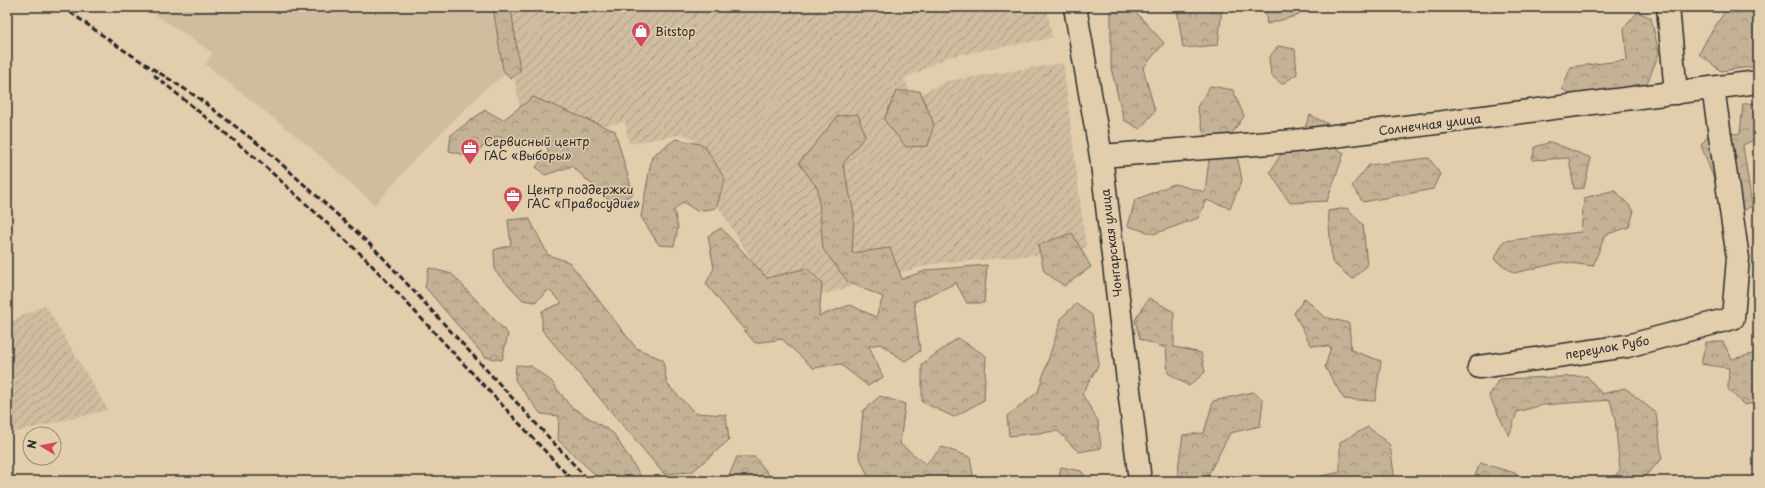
<svg xmlns="http://www.w3.org/2000/svg" width="1765" height="488" viewBox="0 0 1765 488" font-family="'Playpen Sans',sans-serif">
<defs>
<pattern id="industrial-furrows" width="10" height="10" patternUnits="userSpaceOnUse"><rect width="10" height="10" fill="#d0bd9f"/><path d="M-1 1l2-2M0 10L10 0M9 11l2-2" fill="none" stroke="#a99a82"/></pattern>
<pattern id="forest-crowns" width="20" height="18" patternUnits="userSpaceOnUse"><rect width="20" height="18" fill="#c4b297"/><path d="M2 6a3 3 0 1 1 6 0M12 15a3 3 0 1 1 6 0" fill="none" stroke="#9f917b"/></pattern>
</defs>
<rect width="100%" height="100%" fill="#e2cdac"/>
<filter id="ink" filterUnits="userSpaceOnUse"><feTurbulence type="fractalNoise" baseFrequency=".025" numOctaves="2"/><feDisplacementMap in="SourceGraphic" scale="8" xChannelSelector="R" yChannelSelector="G"/><feConvolveMatrix kernelMatrix="1 2 1 2 8 2 1 2 1" color-interpolation-filters="sRGB"/></filter>
<g filter="url(#ink)">
<path fill="#d0bd9f" d="M144 7H501L513 69 484 90 415 159 375 205 310 147 205 64 213 53Z"/>
<path fill="url(#industrial-furrows)" d="M501 7H1047L1052 38 948 57 904 79 913 98 947 81 1063 63 1086 248 1051 254 932 264 781 306 705 186 694 140 684 134 629 144 625 122 562 132 521 113Z
M45 305 108 410 7 434V323Z"/>
<path fill="url(#forest-crowns)" stroke="#786e61" d="M493 7H570L511 8 520 71 511 79 503 70Z
M1118 7H1131L1164 43 1143 68 1155 111 1140 129 1124 120 1111 68V9Z
M1182 7H1220L1222 8 1218 45 1183 48 1177 9Z
M1265 7H1301L1299 15 1267 24Z
M1728 7H1752L1758 17V66L1721 71 1699 54 1708 37Z
M1638 12 1651 18 1659 53 1644 91 1575 97 1562 89 1571 67 1627 60 1624 28Z
M1278 46 1295 49 1297 74 1282 84 1271 75 1269 58Z
M1210 86 1233 90 1244 116 1226 142 1205 138 1197 107Z
M896 91H920L934 124 928 146 906 147 884 120Z
M533 97 615 131 633 194 613 204 572 166 545 175 536 167 549 151 542 140 520 147 498 136 469 156 449 151 451 135 485 110 503 120Z
M1758 103V138L1743 145 1752 206 1729 219 1701 145 1711 132 1740 134 1743 104Z
M858 114 865 136 843 164 854 213 852 253 890 248 902 279 928 270 987 265 984 303H967L956 283 914 302 920 351 905 361 880 344 869 346 883 377 868 386 840 364 813 368 782 339 755 343 706 284 714 268 708 236 721 228 767 278 807 268 822 283 819 316 850 305 876 317 883 297 848 282 823 249 818 189 799 163 838 116Z
M1310 115 1332 126 1328 144 1344 153 1327 201 1290 203 1270 172 1283 151 1303 132Z
M676 139 704 145 725 179 716 208 697 211 683 202 674 210 678 228 674 246 659 245 641 217 652 156Z
M1551 142 1591 158 1584 188 1574 189 1569 158 1532 160 1535 147Z
M1226 152 1238 160 1242 180 1230 208 1206 200 1198 218 1154 234 1128 226 1135 200 1174 184 1205 192 1209 160Z
M1429 158 1440 174 1433 189 1363 202 1352 186 1369 165Z
M1615 190 1634 211 1629 227 1605 235 1593 266 1562 262 1514 273 1494 259 1504 241 1581 232 1584 198Z
M1347 208 1363 225 1367 266 1352 279 1332 262 1328 211Z
M529 218 548 255 569 262 636 348 663 360 667 384 695 413 726 415 729 440 692 472 664 474 542 330V311L562 303 549 290 535 302 523 300 495 271 494 250 511 245 508 220Z
M1072 233 1091 267 1064 286 1044 271 1038 245Z
M429 268 452 274 508 334 502 360 485 357 425 287Z
M1149 298 1174 312V347L1201 353 1205 372 1189 386 1168 373 1166 348 1140 339 1135 320Z
M1305 298 1324 317 1349 323 1351 350 1381 361 1375 401 1344 399 1325 367 1331 347 1311 345 1294 313Z
M1076 304 1092 315 1099 364 1082 394 1098 421 1101 448 1078 452 1058 431 1009 436 1007 416 1038 392 1062 317Z
M958 338 986 356 984 400 954 417 922 402V364Z
M1706 342H1723L1732 359 1756 353 1758 355V402L1744 405 1728 389 1729 368 1701 364Z
M516 365 531 366 551 381 570 406 613 433 644 481H602L558 440 559 416 541 414 515 380Z
M1587 376 1602 394 1625 388 1656 413 1662 459 1640 481H1611L1620 470 1615 419 1610 400 1542 405 1517 412 1509 436 1489 396 1499 379Z
M1253 392 1263 400 1260 426 1230 433 1206 479 1177 475 1183 435 1204 433 1213 401Z
M880 396 905 404 900 444 926 464 942 447 970 457 974 481H870L859 456 863 411Z
M1368 427 1390 445 1395 481H1319L1322 476 1340 472V442Z
M737 457H755L774 481H727Z
M1480 463 1515 473 1522 481H1473Z
M1061 467 1081 471 1089 481H1058Z"/>
<g fill="none" stroke-linecap="round" stroke-linejoin="round">
<defs>
<path id="minor" d="M1075 7 1101 156 1140 481
M1668 7 1676 93
M1101 156 1295 141 1758 82
M1479 367 1627 346 1733 318 1738 258 1713 88"/>
</defs>
<use href="#minor" stroke="#2b2b2b" stroke-width="25"/>
<use href="#minor" stroke="#e2cdac" stroke-width="22"/>
<path stroke="#2b2b2b" stroke-width="3" stroke-dasharray="6 3" stroke-linecap="butt" d="M63 7 119 47 197 97 265 149 374 248 589 481
M154 75 258 160 364 257 573 481"/>
</g>
</g>
<defs>
<symbol id="shop-pin" viewBox="-11 -11 22 30"><path d="M0 17L-7.5 6A9.5 9.5 0 1 1 7.5 6Z" fill="#d1495b" stroke="#e2cdac"/><path d="M-5-2.5h2.3a2.7 3.5 0 0 1 5.4 0H5L5.5 6h-11ZM-1.5-2.5h3a1.5 2.3 0 0 0-3 0Z" fill="#fff"/></symbol>
<symbol id="office-pin" viewBox="-11 -11 22 30"><path d="M0 17L-7.5 6A9.5 9.5 0 1 1 7.5 6Z" fill="#d1495b" stroke="#e2cdac"/><path d="M-6-3h4V-5.5h4V-3h4V5H-6ZM-1-4.5V-3h2v-1.5ZM-6 0V1H6V0Z" fill="#fff"/></symbol>
</defs>
<g fill-rule="evenodd">
<use href="#shop-pin" x="630" y="20" width="22" height="30"/>
<use href="#office-pin" x="459" y="137" width="22" height="30"/>
<use href="#office-pin" x="502" y="185" width="22" height="30"/>
</g>
<g text-anchor="middle" dominant-baseline="central" stroke-width="3" stroke-linejoin="round" paint-order="stroke">
<g font-size="12" fill="#2b2b2b" stroke="#e2cdac" text-anchor="start">
<text x="655" y="31">Bitstop</text>
<text x="484" y="141">Сервисный центр<tspan x="484" dy="14">ГАС «Выборы»</tspan></text>
<text x="527" y="189">Центр поддержки<tspan x="527" dy="14">ГАС «Правосудие»</tspan></text>
</g>
<g font-size="12" fill="#2b2b2b" stroke="#e2cdac">
<text transform="translate(1430 124) rotate(-7)">Солнечная улица</text>
<text transform="translate(1111 243) rotate(-97)">Чонгарская улица</text>
<text transform="translate(1607 347) rotate(-10)">переулок Рубо</text>
</g>
</g>
<rect width="1765" height="488" fill="none" stroke="#e2cdac" stroke-width="24"/>
<rect x="12" y="12" width="1741" height="464" fill="none" stroke="#2b2b2b" stroke-width="1.5" filter="url(#ink)"/>
<g transform="translate(42 446) rotate(280)"><circle r="19" fill="#e2cdac" stroke="#998c78"/>
<path d="M0-3L7 15L0 10L-7 15Z" fill="#d1495b"/>
<text y="-6" font-size="11" font-weight="bold" text-anchor="middle" fill="#2b2b2b">N</text>
</g>
</svg>
